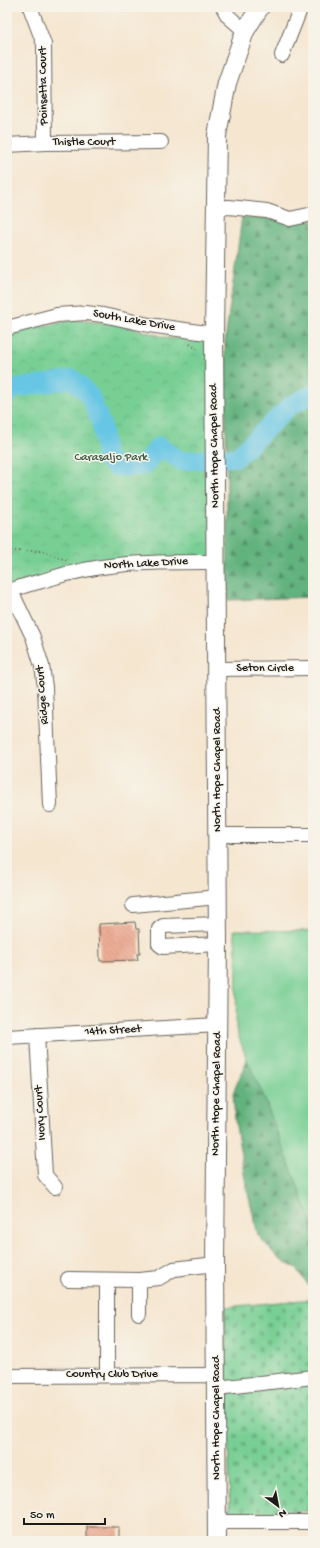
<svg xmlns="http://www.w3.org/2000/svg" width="320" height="1548" viewBox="0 0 320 1548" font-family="'Gochi Hand',sans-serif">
<defs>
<pattern id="forest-firs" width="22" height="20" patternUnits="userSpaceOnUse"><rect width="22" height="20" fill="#62b27e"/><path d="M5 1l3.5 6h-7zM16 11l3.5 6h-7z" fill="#509066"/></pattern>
<pattern id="cemetery-stones" width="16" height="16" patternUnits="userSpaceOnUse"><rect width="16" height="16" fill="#78cf94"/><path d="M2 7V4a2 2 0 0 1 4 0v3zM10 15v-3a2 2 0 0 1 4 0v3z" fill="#67b17f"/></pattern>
<pattern id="park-crowns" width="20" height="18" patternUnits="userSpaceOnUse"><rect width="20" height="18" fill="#78cf94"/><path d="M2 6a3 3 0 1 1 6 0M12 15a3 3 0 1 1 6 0" fill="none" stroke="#67b17f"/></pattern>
<pattern id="building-back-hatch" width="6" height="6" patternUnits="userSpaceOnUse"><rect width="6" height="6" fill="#ecad96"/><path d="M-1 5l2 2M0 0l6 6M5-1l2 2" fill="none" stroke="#ca9481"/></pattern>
</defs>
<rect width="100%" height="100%" fill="#f7f3e8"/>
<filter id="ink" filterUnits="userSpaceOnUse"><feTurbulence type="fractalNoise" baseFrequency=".025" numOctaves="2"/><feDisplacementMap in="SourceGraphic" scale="8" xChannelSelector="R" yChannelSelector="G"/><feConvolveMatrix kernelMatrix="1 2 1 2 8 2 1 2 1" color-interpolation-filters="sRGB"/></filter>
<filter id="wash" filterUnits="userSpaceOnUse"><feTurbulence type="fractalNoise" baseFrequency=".012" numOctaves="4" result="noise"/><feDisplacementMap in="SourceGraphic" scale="16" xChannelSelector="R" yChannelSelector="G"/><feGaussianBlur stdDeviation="0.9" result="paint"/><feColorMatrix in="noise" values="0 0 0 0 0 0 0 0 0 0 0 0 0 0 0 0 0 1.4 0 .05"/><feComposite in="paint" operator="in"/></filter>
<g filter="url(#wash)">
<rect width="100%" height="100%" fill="#f5e6d0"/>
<path fill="#78cf94" stroke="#4a7658" d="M234 930 313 931V1246L236 1029 237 961Z"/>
<path fill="url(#forest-firs)" stroke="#3f674d" d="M242 217 313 221V597L228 600 225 341Z
M247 1060 263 1095 313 1226V1292L297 1269 279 1259 258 1235 246 1185 235 1120 233 1093Z"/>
<path fill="url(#cemetery-stones)" stroke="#4a7658" d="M313 1299V1511L258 1513 230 1511 225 1307Z"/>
<path fill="url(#park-crowns)" stroke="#4a7658" d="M75 320 119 324 171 339 214 334 217 562H144L7 592V335L26 329Z"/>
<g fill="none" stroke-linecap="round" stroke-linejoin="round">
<path stroke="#66c6e4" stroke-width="19" d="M7 396 12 389 73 379 90 396 102 426 106 459 116 467 144 466 159 446 181 461 237 457 291 405 313 394"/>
</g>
<g id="blocks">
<path fill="url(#building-back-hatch)" d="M135 922 136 929H139L140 954H137L138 960 100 961 99 924Z
M87 1527H119V1541H87Z"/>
</g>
</g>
<g filter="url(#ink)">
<use href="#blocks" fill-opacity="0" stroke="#68635b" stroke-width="1"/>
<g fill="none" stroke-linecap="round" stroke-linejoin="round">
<defs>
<path id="minor" d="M30 7 44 44 45 143
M223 7 228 16 245 31
M282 55 301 7
M7 145 45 143 161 142
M216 208 229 207 267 211 290 219 313 214
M7 328 57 315 86 313 103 315 149 325 214 334
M11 591 33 637 42 666 45 687 50 805
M7 592C18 587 30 584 42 581 104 561 153 562 217 562
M217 669 313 668
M218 835H313
M133 905 218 897
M218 924 163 926 159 929V944L163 947 218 944
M37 1035 45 1175 55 1187
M7 1037 218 1025
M68 1279 139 1280 159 1278 174 1269 215 1264
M139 1280V1314
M107 1375V1280
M7 1376 217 1375
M217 1388 313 1377
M217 1522H313"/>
<path id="major" d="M217 1541 215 1264 218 944 214 334 217 135 227 83 245 31 260 7"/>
</defs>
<use href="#minor" stroke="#68635b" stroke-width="16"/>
<use href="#major" stroke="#68635b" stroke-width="20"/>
<path stroke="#68635b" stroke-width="2" stroke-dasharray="1 3" stroke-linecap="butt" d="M190 344 197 349
M7 551H42L68 561"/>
<use href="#minor" stroke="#fff" stroke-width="14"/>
<use href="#major" stroke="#fff" stroke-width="18"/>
</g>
</g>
<g text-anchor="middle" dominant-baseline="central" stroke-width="3" stroke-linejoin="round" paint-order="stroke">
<g font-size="12" fill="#1c1c1c" stroke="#f7f3e8">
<text transform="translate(44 86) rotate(-91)">Poinsetta Court</text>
<text x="84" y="143">Thistle Court</text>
<text transform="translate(134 321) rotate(10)">South Lake Drive</text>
<text transform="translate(215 446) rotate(-91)">North Hope Chapel Road</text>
<text transform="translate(146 564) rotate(-3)">North Lake Drive</text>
<text x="265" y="669">Seton Circle</text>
<text transform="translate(43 695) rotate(-95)">Ridge Court</text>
<text transform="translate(218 770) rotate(-90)">North Hope Chapel Road</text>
<text transform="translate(113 1031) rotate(-3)">14th Street</text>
<text transform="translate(217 1094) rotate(-89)">North Hope Chapel Road</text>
<text transform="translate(41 1113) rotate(-94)">Ivory Court</text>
<text x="112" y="1375">Country Club Drive</text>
<text transform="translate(217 1418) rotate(-90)">North Hope Chapel Road</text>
</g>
<g font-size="12" fill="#3c5b46" stroke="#f7f3e8">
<text x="111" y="458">Carasaljo Park</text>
</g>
</g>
<rect width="320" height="1548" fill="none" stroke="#f7f3e8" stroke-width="24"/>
<g transform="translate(278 1506) rotate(148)" stroke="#f7f3e8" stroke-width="3" paint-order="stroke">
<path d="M0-3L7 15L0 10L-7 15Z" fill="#1c1c1c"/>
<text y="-6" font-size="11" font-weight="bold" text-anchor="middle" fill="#1c1c1c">N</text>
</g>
<path d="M24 1518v6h81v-6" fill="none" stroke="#1c1c1c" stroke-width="2"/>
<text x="30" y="1518" font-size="12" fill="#1c1c1c" stroke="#f7f3e8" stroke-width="3" paint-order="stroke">50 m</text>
</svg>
